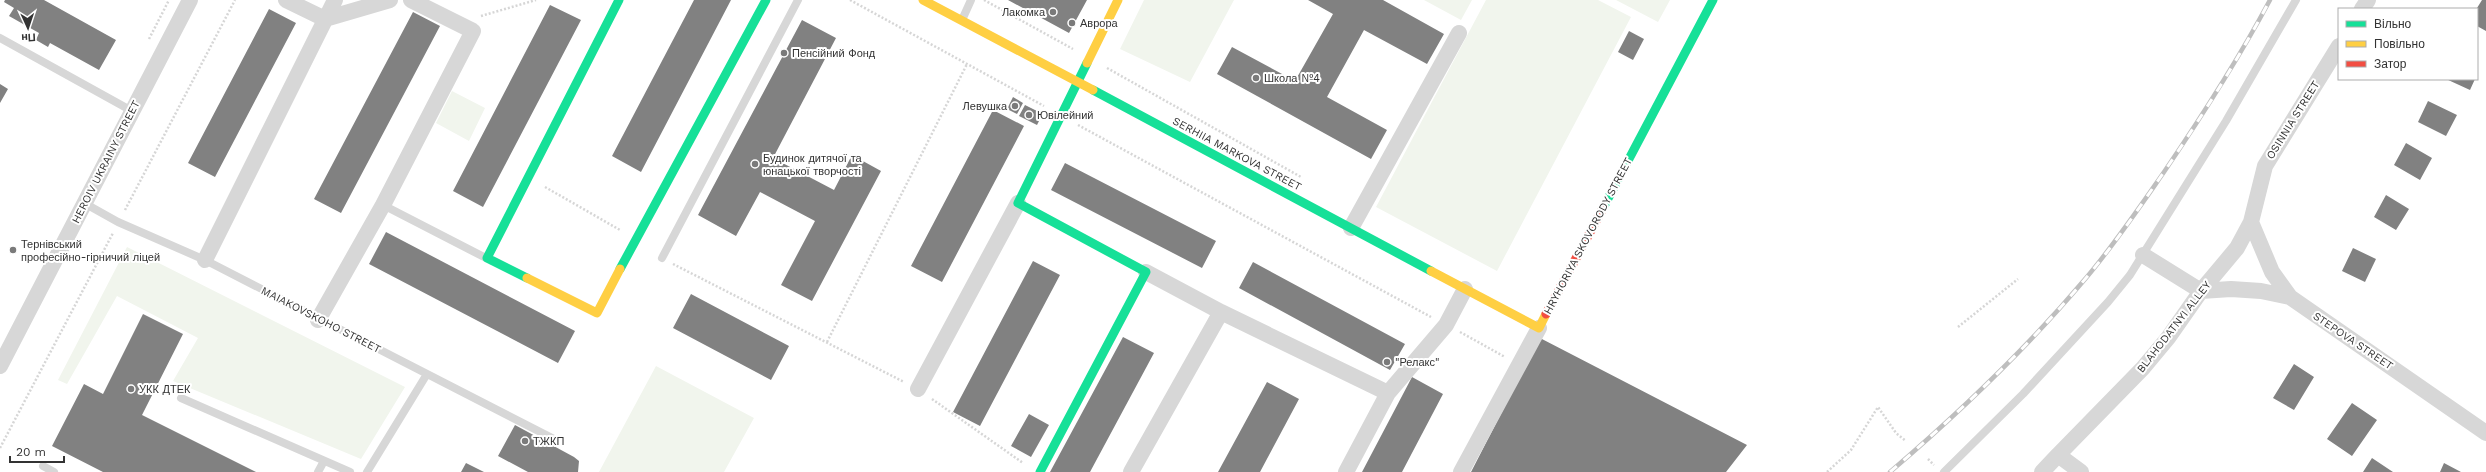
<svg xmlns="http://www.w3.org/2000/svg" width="2486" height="472" viewBox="0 0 2486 472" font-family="'Work Sans',sans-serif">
<rect width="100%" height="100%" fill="#fff"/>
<path fill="#f1f5ed" d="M1144 0H1234L1190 82 1120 49Z
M1424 0H1472L1461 20Z
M1486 0H1598L1631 17 1497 271 1376 207Z
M1616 0H1670L1658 22Z
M452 91 485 108 469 141 436 123Z
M127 247 405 387 361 459 173 381 198 338 117 296 67 384 58 380Z
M656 366 754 418 724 472H599Z"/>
<path fill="#818181" d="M5 0H44L116 40 99 70 50 43 48 47 36 40 39 33 9 16 14 8 4 2Z
M694 0H731L641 172 612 156Z
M1008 0H1087L1069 33Z
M1308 0H1383L1444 34 1427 64 1364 30 1327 97 1387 130 1371 159 1217 74 1232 47 1295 81 1333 14Z
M2482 0H2486V31L2477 26V8Z
M550 5 581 20 483 207 453 191Z
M269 9 296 23 215 177 188 163Z
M413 12 440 26 341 213 314 199Z
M802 20 836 38 773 158 834 190 852 155 881 171 812 301 781 285 815 221 760 192 736 236 698 215Z
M1629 31 1644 39 1633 60 1618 52Z
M2446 79H2475L2470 90Z
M0 84 8 89 0 103Z
M1013 97 1023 103 1017 114 1007 109Z
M2428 101 2457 115 2446 136 2418 122Z
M1025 105 1039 112 1037 115 1041 117 1037 125 1019 116Z
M993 110 1024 126 942 282 911 266Z
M2406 143 2432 158 2420 180 2394 165Z
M1065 163 1216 241 1202 268 1051 190Z
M2386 195 2409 209 2396 230 2374 217Z
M386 232 575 331 558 363 369 264Z
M2353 248 2376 259 2365 282 2342 271Z
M1033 261 1060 275 980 426 953 412Z
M1253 262 1405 344 1390 370 1239 288Z
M691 294 789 346 771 380 673 328Z
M143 314 183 334 142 415 256 472H103L52 446 84 384 103 394Z
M1123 337 1154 353 1090 472H1050Z
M1540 338 1747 445 1726 472H1471Z
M2294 364 2314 377 2294 410 2273 398Z
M1412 377 1443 394 1402 472H1362Z
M1267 382 1299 399 1260 472H1218Z
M2352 403 2377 420 2352 456 2327 439Z
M1029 414 1049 425 1031 457 1011 446Z
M515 425 574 457 579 461 578 472H528L498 456Z
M2372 458 2393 472H2363Z
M466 463 484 472H461Z
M2444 463 2461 472H2440Z"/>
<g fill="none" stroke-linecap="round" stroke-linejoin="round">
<path stroke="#d6d6d6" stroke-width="2.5" stroke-dasharray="2 2" stroke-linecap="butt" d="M850 0 1044 106
M984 0 1073 49
M481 16 536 0
M149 39 169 0
M1107 68 1301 177
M1078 125 1431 317
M545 187 620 230
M125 210 235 0
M673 264 904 382
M1958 327 2018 279
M1460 332 1505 357
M827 342 967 64
M932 399 1023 463
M0 448 113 233
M1928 459 1934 465
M1827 472 1851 450 1878 407 1896 433 1906 441"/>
<path stroke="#d7d7d7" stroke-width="8" d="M962 20 971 0
M0 38 132 111
M84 203 118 222 205 260 556 440
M383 205 486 258
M662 258 798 0
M181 398 350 472
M43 466 54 472
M318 472 324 461
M367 472 427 374
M1944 472 2023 394 2108 302 2130 275 2226 121 2296 0"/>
<path stroke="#d7d7d7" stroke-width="16" d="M286 0 325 19 390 0
M2362 9 2368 0
M2251 222 2272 272 2290 297 2486 433
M1351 228 1459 33
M2143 255 2201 291 2231 289 2261 291 2290 297
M205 260 335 0
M1146 272 1221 312 1388 393
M318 320 383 205 473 31 411 0
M0 366 190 0
M918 389 1018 203
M1131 472 1221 312
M1346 472 1388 393 1446 325 1465 289
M1461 472 1539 328
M2042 472 2058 455
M2081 472 2058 455 2143 368 2168 338 2201 291 2237 248 2251 222 2265 166 2339 46"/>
<path stroke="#16e098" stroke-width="9" d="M1093 90 1431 271
M1602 210 1713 0
M620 269 766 0
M527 278 487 258 619 0
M1040 472 1146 272 1018 203 1087 63"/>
<path stroke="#ffcf43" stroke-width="9" d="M923 0 1093 90
M1087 63 1118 0
M1431 271 1539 328 1546 314
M527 278 597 313 620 269"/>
<path stroke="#f24e42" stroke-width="9" d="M1546 314 1602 210"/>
<defs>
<path id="rail" d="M1890 472C1959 413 2027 348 2086 278 2114 245 2139 208 2164 172 2202 116 2238 60 2270 0"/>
</defs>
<use href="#rail" stroke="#bebebe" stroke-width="4.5"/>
<use href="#rail" stroke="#fff" stroke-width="3" stroke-dasharray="9" stroke-linecap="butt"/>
</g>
<g fill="#7a7a7a" stroke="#fff" stroke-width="1.5">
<circle cx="1053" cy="12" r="4"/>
<circle cx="1072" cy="23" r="4"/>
<circle cx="784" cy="53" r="4"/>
<circle cx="1256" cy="78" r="4"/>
<circle cx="1015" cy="106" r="4"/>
<circle cx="1029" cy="115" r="4"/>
<circle cx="755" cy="164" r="4"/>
<circle cx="13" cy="250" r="4"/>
<circle cx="1387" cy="362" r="4"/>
<circle cx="131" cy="389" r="4"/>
<circle cx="525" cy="441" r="4"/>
</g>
<g text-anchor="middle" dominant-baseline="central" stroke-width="4" stroke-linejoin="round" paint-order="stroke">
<g font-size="11" fill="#333" stroke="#fff" text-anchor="start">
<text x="1045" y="12" text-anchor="end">Лакомка</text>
<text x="1080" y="23">Аврора</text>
<text x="792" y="53">Пенсійний Фонд</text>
<text x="1264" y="78">Школа №4</text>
<text x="1007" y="106" text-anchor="end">Левушка</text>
<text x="1037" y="115">Ювілейний</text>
<text x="763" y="158">Будинок дитячої та<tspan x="763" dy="13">юнацької творчості</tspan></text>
<text x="21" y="244">Тернівський<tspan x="21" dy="13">професійно-гірничий ліцей</tspan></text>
<text x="1395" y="362">"Релакс"</text>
<text x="139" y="389">УКК ДТЕК</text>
<text x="533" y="441">ТЖКП</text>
</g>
<g font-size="11" fill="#333" stroke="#fff">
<text transform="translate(2293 120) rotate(-58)">OSINNIA STREET</text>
<text transform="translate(1237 154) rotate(28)">SERHIIA MARKOVA STREET</text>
<text transform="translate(106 162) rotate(-63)">HEROIV UKRAINY STREET</text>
<text transform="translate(1588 236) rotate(-62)">HRYHORIYA SKOVORODY STREET</text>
<text transform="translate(321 320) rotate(27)">MAIAKOVSKOHO STREET</text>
<text transform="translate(2174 327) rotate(-52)">BLAHODATNYI ALLEY</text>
<text transform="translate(2353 341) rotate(34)">STEPOVA STREET</text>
</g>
</g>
<rect x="2338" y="8" width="140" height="72" fill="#ffffff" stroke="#adadad"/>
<rect x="2346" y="21" width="20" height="6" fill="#16e098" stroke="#adadad"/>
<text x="2374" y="28" font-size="12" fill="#333333">Вільно</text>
<rect x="2346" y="41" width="20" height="6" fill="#ffcf43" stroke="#adadad"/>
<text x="2374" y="48" font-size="12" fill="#333333">Повільно</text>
<rect x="2346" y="61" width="20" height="6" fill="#f24e42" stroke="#adadad"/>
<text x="2374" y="68" font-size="12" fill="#333333">Затор</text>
<g transform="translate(28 28) rotate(177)" stroke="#ffffff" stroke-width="3" paint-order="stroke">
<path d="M0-3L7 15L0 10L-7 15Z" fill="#333333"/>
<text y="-6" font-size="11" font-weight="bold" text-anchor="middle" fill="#333333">Пн</text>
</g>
<path d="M10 456v6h54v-6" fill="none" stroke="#333333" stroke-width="2"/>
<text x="16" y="456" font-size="12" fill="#333333" stroke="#ffffff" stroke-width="3" paint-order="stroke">20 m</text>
</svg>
